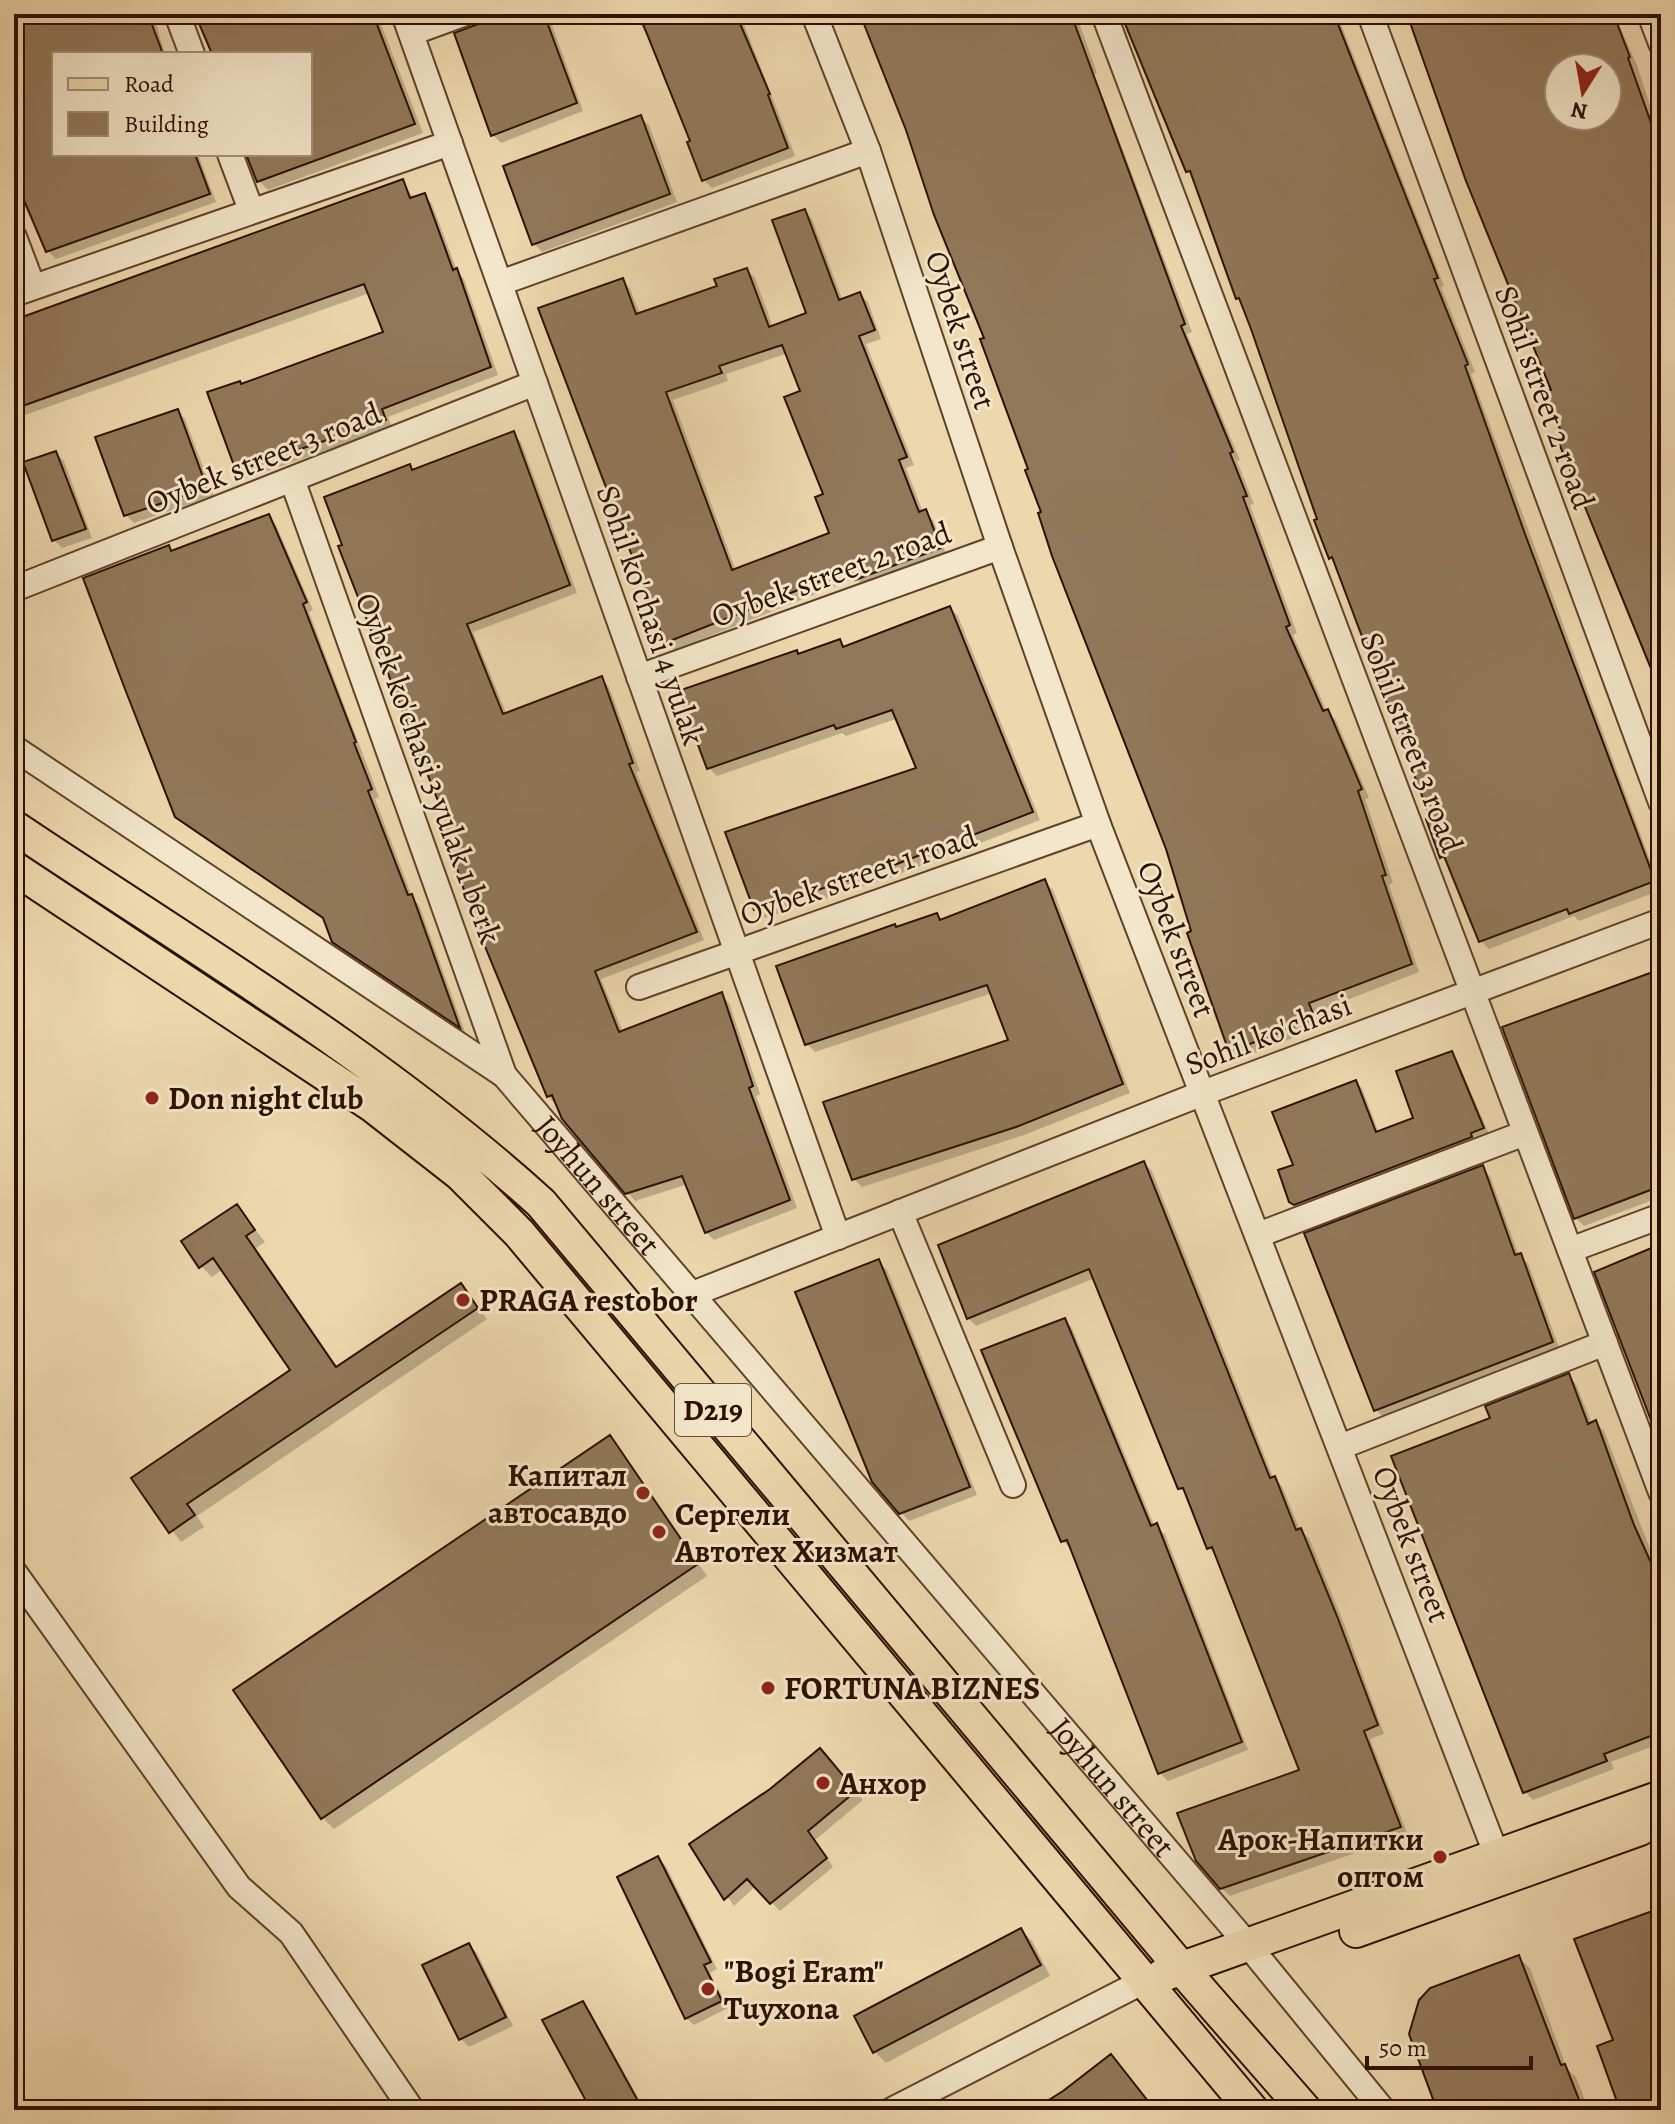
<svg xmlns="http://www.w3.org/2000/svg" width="1675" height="2124" viewBox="0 0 1675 2124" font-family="Alegreya,serif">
<rect width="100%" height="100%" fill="#edd8ad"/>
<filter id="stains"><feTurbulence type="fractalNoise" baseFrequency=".0025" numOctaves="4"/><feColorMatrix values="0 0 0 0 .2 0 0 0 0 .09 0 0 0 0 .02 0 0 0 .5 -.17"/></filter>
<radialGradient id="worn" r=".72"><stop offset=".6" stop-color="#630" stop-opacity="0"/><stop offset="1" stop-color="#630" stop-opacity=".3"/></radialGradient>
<path fill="#0003" fill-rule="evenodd" d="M14 14H153L165 54H54V154H198L216 202 56 259 48 251 14 171Z
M199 14H377L423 133 268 190 259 181 250 154H310V54H214Z
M510 14H548L583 111 501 143 493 135Z
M635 14H740L795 156 712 188 704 180 664 68Z
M861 14H1076L1097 73 1094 74 1192 332 1187 334 1240 460 1237 461 1254 504 1250 505 1297 633 1293 635 1327 712 1336 720 1369 798 1365 799 1393 883 1389 885 1419 972 1316 1012 1321 1027 1239 1059 1231 1051 1168 848 1044 513 986 339Z
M1123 14H1337L1444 286 1441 287 1475 372 1471 374 1661 890 1579 921 1574 916 1489 949 1481 941 1449 863 1442 856 1433 818 1336 563 1330 557 1243 303 1238 298 1195 178 1188 171Z
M1409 14H1614L1637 65 1661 140V691L1564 435 1553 391ZM1559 68H1607V116H1559Z
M640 117 649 125 677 202 542 252 534 244Z
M402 181 414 199 424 195 432 204 458 273 464 279 498 375 388 417 392 428 246 478 237 470 241 386 386 333 370 293 14 419V323Z
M804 211 812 219 843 301 859 294 868 302 881 339 866 344 914 465 906 468 923 512 933 520 947 556 865 587 856 578 674 650 666 642 622 281 630 289 640 314 719 287 747 270 755 278 773 327 808 314ZM788 353 803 392 832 534 736 571 673 400 728 381 726 374Z
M177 411 185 419 214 496 134 523 126 515Z
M513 434 521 442 577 593 473 632 507 715 601 679 609 687 640 771 636 772 704 940 601 979 623 1032 721 995 729 1003 760 1094 756 1096 797 1208 714 1240 706 1232 688 1184 635 1201 548 1096 513 1007 507 1002 459 869 449 825 409 467 414 471Z
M56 453 64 461 92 538 62 548 54 540Z
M268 517 276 525 313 610 309 612 379 797 375 799 413 899 419 905 465 1032 343 950 334 941 326 920 185 822 168 547 174 552Z
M14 529 26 562 14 566Z
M950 608 958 616 1040 820 889 878 764 918 756 909 728 833 919 769 896 719 846 736 842 733 717 776 709 768 796 652 800 655 839 642 846 648Z
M1045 882 1053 890 1130 1093 1024 1135 862 1187 854 1179 1011 1042 992 993 815 1052 807 1044 897 929 937 915 942 921Z
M1661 969V1197L1584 1226 1576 1218 1505 1029Z
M1451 1054 1457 1060 1489 1134 1476 1139 1477 1143 1298 1208 1291 1201 1356 1082 1362 1088 1379 1133 1415 1120Z
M1144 1163 1152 1171 1273 1477 1282 1486 1300 1530 1309 1538 1345 1626 1384 1734 1370 1739 1408 1835 1230 1896 1221 1888 1301 1772 1217 1556 1209 1548 1189 1497 1180 1488 1095 1278 976 1326 968 1318Z
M1482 1168 1490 1176 1519 1256 1528 1263 1560 1350 1384 1418 1376 1410Z
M237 1206 265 1242 256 1248 338 1368 461 1285 487 1319 197 1516 204 1527 181 1542 134 1478 292 1371 223 1269 212 1277 201 1266Z
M878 1262 887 1270 977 1495 909 1521 901 1512Z
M1064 1320 1072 1328 1155 1527 1165 1534 1248 1750 1168 1781 1160 1773 1071 1549 1063 1541 1026 1448 1019 1441 984 1351Z
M1568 1376 1576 1384 1592 1424 1596 1423 1604 1431 1661 1577V1743L1611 1762 1614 1769 1533 1800 1525 1792 1492 1420Z
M609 1438 707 1576 334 1829 323 1818Z
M828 1758 863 1800 815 1840 833 1867 780 1911 756 1886 734 1906 692 1845Z
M658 1858 666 1866 717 1969 710 1973 728 2008 694 2025 686 2018Z
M1021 1930 1032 1941 1050 1976 886 2063 875 2052Z
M469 1945 477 1953 513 2026 469 2047 461 2039Z
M1518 1957 1530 1968 1567 2069 1576 2077 1589 2110H1440Z
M582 2003 590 2011 645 2110H594Z"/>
<path fill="#91785a" stroke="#2e1000" stroke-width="2" fill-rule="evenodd" d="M14 14H148L163 54H54V154H195L210 194 46 252 14 177Z
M195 14H373L415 124 257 182 246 154H310V54H212Z
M505 14H544L577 103 491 136 454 33Z
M639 14H736L770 94 768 95 788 148 702 181 687 142 690 141Z
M860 14H1071L1185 324 1181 326 1233 452 1230 453 1247 496 1243 497 1290 625 1286 627 1323 711 1328 709 1362 789 1358 791 1386 875 1382 876 1412 964 1309 1003 1315 1019 1229 1052 1187 933 1191 931 1166 849 1052 556 1038 513 1041 512 1025 470 1028 469 980 339 984 338 934 215 906 130Z
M1121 14H1334L1438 278 1434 279 1468 364 1465 366 1525 534 1655 881 1569 914 1567 909 1479 942 1444 856 1440 858 1426 819 1430 817 1332 557 1329 559 1314 520 1317 519 1251 329 1239 298 1236 299 1190 171 1186 172Z
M1407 14H1610L1612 19 1615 18 1630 57 1628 58 1661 151V693L1556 436 1562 434 1545 392 1551 390 1466 181ZM1559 68H1607V116H1559Z
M641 115 670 194 532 245 503 166Z
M403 179 410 198 425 193 453 270 457 268 491 367 382 409 386 420 236 471 207 392 240 381 241 384 383 332 364 284 14 409V320Z
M805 209 839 300 860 292 875 330 859 336 907 457 899 460 919 512 926 509 941 548 855 580 851 569 665 643 538 308 623 278 636 314 717 286 714 279 747 268 769 327 806 313 772 220ZM782 345 800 391 784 397 823 494 815 497 829 533 732 570 666 392 722 373 719 366Z
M178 409 207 488 124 516 95 437Z
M514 431 570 585 467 624 503 714 602 676 633 763 629 764 697 932 595 971 619 1032 722 992 753 1086 749 1088 790 1200 705 1233 682 1176 625 1194 562 1119 552 1095 547 1097 472 915 443 825 447 824 338 546 342 545 324 497 410 464 412 470Z
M56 451 86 529 52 541 23 462Z
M269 514 307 602 303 604 356 742 354 743 372 789 368 791 408 895 412 894 460 1028 332 942 323 918 175 817 125 689 83 578 169 545 171 551Z
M950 606 1033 812 881 870 754 910 725 832 916 768 892 710 836 729 834 725 707 769 678 691 797 650 798 654 840 639 843 647Z
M1045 879 1123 1084 1016 1127 852 1180 823 1102 1008 1040 987 985 805 1045 776 966 895 924 896 927 937 913 940 920Z
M1661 969V1186L1574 1219 1502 1027Z
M1452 1051 1484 1128 1471 1133 1472 1137 1294 1205 1289 1202 1278 1170 1293 1165 1272 1112 1356 1080 1376 1132 1413 1118 1396 1071Z
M1144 1161 1270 1478 1275 1476 1296 1530 1301 1528 1337 1616 1378 1725 1364 1731 1401 1827 1220 1889 1196 1861 1177 1813 1299 1770 1212 1547 1207 1549 1183 1488 1178 1489 1089 1269 967 1319 938 1245Z
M1483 1165 1515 1255 1521 1253 1553 1342 1374 1411 1304 1233Z
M237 1204 255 1230 246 1236 336 1367 461 1283 478 1308 187 1504 195 1515 169 1533 131 1478 290 1370 213 1258 199 1268 181 1241Z
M1661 1244V1441H1659L1594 1272Z
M879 1259 970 1487 899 1514 872 1482 795 1292Z
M1065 1318 1151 1526 1157 1523 1242 1742 1158 1774 1067 1540 1061 1542 981 1350Z
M1569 1373 1588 1424 1596 1420 1634 1525 1656 1574 1661 1572V1732L1604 1754 1607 1761 1523 1793 1391 1456 1490 1418 1485 1406Z
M610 1435 698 1564 321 1819 233 1690Z
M820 1748 856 1791 808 1831 827 1858 770 1904 747 1879 724 1900 689 1844 770 1789Z
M658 1856 711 1962 704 1965 722 2001 685 2019 617 1877Z
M1661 1908V2110H1620L1597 2046 1613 2040 1574 1939Z
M1021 1928 1041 1965 873 2053 854 2016Z
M469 1943 506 2017 459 2040 422 1965Z
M1519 1955 1561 2065 1565 2064 1583 2110H1437L1409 2034 1419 2000 1430 1988Z
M583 2001 643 2110H591L542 2020Z
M1111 2054 1155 2110H1033L1063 2091Z"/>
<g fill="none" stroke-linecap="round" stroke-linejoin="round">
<defs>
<g id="minor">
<path d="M177 14 192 54"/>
<path d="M404 14 838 1237"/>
<path d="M814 14 868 151 1000 547 1098 824 1502 1869"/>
<path d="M1104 14 1661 1492"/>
<path d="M1370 14 1661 802"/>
<path d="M1650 14 1661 43"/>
<path d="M411 33 463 14"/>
<path d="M230 154 251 210"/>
<path d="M14 237 33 287"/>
<path d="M500 283 868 151"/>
<path d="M14 294 450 143"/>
<path d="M293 482 504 1075"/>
<path d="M14 589 535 383"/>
<path d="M639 677 1000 547"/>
<path id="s1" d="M14 748 504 1075 1248 1945 1383 2110"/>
<path d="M639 987 1098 824"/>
<path d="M900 1212 1013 1485"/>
<path d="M1258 1235 1525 1133"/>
<path d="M1570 1250 1661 1216"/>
<path d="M690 1295 1203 1093 1661 921"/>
<path d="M1340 1447 1605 1343"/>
<path d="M14 1572 239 1887 291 1933 412 2110"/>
<path d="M892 2110 1142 1982"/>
</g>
<path id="major" d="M14 827C193 947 381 1058 541 1203L1182 1969 1305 2110
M14 868 373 1106 460 1174 519 1233 1252 2110
M1356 1931 1640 1829
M1163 1975 1661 1797"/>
</defs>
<use href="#minor" stroke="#5e422b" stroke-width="28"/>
<use href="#major" stroke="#2e1000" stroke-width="36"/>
<use href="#minor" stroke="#f3e6ca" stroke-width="24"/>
<use href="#major" stroke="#edd8ad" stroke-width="32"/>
</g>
<g fill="#8f2418" stroke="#f3e6ca" stroke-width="3">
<circle cx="152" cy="1098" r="8"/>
<circle cx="463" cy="1300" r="8"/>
<circle cx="643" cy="1493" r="8"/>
<circle cx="659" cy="1532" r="8"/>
<circle cx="768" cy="1688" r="8"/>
<circle cx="823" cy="1783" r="8"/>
<circle cx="1440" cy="1857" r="8"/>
<circle cx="708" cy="1989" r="8"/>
</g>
<g text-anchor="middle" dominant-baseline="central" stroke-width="6" stroke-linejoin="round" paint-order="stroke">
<rect fill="#f3e6ca" stroke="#69503d" stroke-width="2" x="675" y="1384" width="76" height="52" rx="6"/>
<g font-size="30" font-weight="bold" fill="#2e1000">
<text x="713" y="1410">D219</text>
</g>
<g font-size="32" fill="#2e1000" stroke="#f3e6ca">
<text transform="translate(961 330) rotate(72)">Oybek street</text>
<text transform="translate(1545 397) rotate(70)">Sohil street 2 road</text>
<text transform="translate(263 458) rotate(-22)">Oybek street 3 road</text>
<text transform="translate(831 574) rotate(-20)">Oybek street 2 road</text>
<text transform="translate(651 615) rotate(71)">Sohil ko'chasi 4 yulak</text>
<text transform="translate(1412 742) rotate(69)">Sohil street 3 road</text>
<text transform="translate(429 768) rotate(70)">Oybek ko'chasi 3 yulak 1 berk</text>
<text transform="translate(858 875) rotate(-19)">Oybek street 1 road</text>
<text transform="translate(1177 939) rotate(69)">Oybek street</text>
<text transform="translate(1268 1034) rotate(-21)">Sohil ko'chasi</text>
<text stroke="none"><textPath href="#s1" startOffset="734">Joyhun street</textPath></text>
<text transform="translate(1412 1544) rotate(69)">Oybek street</text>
<text stroke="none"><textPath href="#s1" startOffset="1526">Joyhun street</textPath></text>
</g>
<g font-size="32" font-weight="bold" fill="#2e1000" stroke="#f3e6ca" text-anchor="start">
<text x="168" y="1098">Don night club</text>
<text x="479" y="1300">PRAGA restobor</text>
<text x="627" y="1475" text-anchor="end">Капитал<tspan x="627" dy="37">автосавдо</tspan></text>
<text x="675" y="1514">Сергели<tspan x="675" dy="37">Автотех Хизмат</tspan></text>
<text x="784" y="1688">FORTUNA BIZNES</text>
<text x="839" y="1783">Анхор</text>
<text x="1424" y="1839" text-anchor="end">Арок-Напитки<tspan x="1424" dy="37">оптом</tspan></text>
<text x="724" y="1971">"Bogi Eram"<tspan x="724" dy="37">Tuyxona</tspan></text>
</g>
</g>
<rect width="1675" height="2124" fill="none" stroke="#edd8ad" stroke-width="48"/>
<rect x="16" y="16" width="1643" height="2092" fill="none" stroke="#2e1000" stroke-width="4"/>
<rect x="24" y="24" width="1627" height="2076" fill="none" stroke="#2e1000" stroke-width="2"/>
<rect x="52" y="52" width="260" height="104" fill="#f3e6ca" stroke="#a49079" stroke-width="2"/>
<rect x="68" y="78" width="40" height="12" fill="#edd8ad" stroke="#a49079" stroke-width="2"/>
<text x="124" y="92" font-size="24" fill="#2e1000">Road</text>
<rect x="68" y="112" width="40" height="24" fill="#91785a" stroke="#a49079" stroke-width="2"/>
<text x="124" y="132" font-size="24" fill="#2e1000">Building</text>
<g transform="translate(1583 92) rotate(191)"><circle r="38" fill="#f3e6ca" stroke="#a49079" stroke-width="2"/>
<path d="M0-6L14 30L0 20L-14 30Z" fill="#8f2418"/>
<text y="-12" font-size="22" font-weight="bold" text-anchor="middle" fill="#2e1000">N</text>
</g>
<path d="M1367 2056v12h164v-12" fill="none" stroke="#2e1000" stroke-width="4"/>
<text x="1379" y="2056" font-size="24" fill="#2e1000" stroke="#f3e6ca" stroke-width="6" paint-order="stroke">50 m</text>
<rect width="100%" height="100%" filter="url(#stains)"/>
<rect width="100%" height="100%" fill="url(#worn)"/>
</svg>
